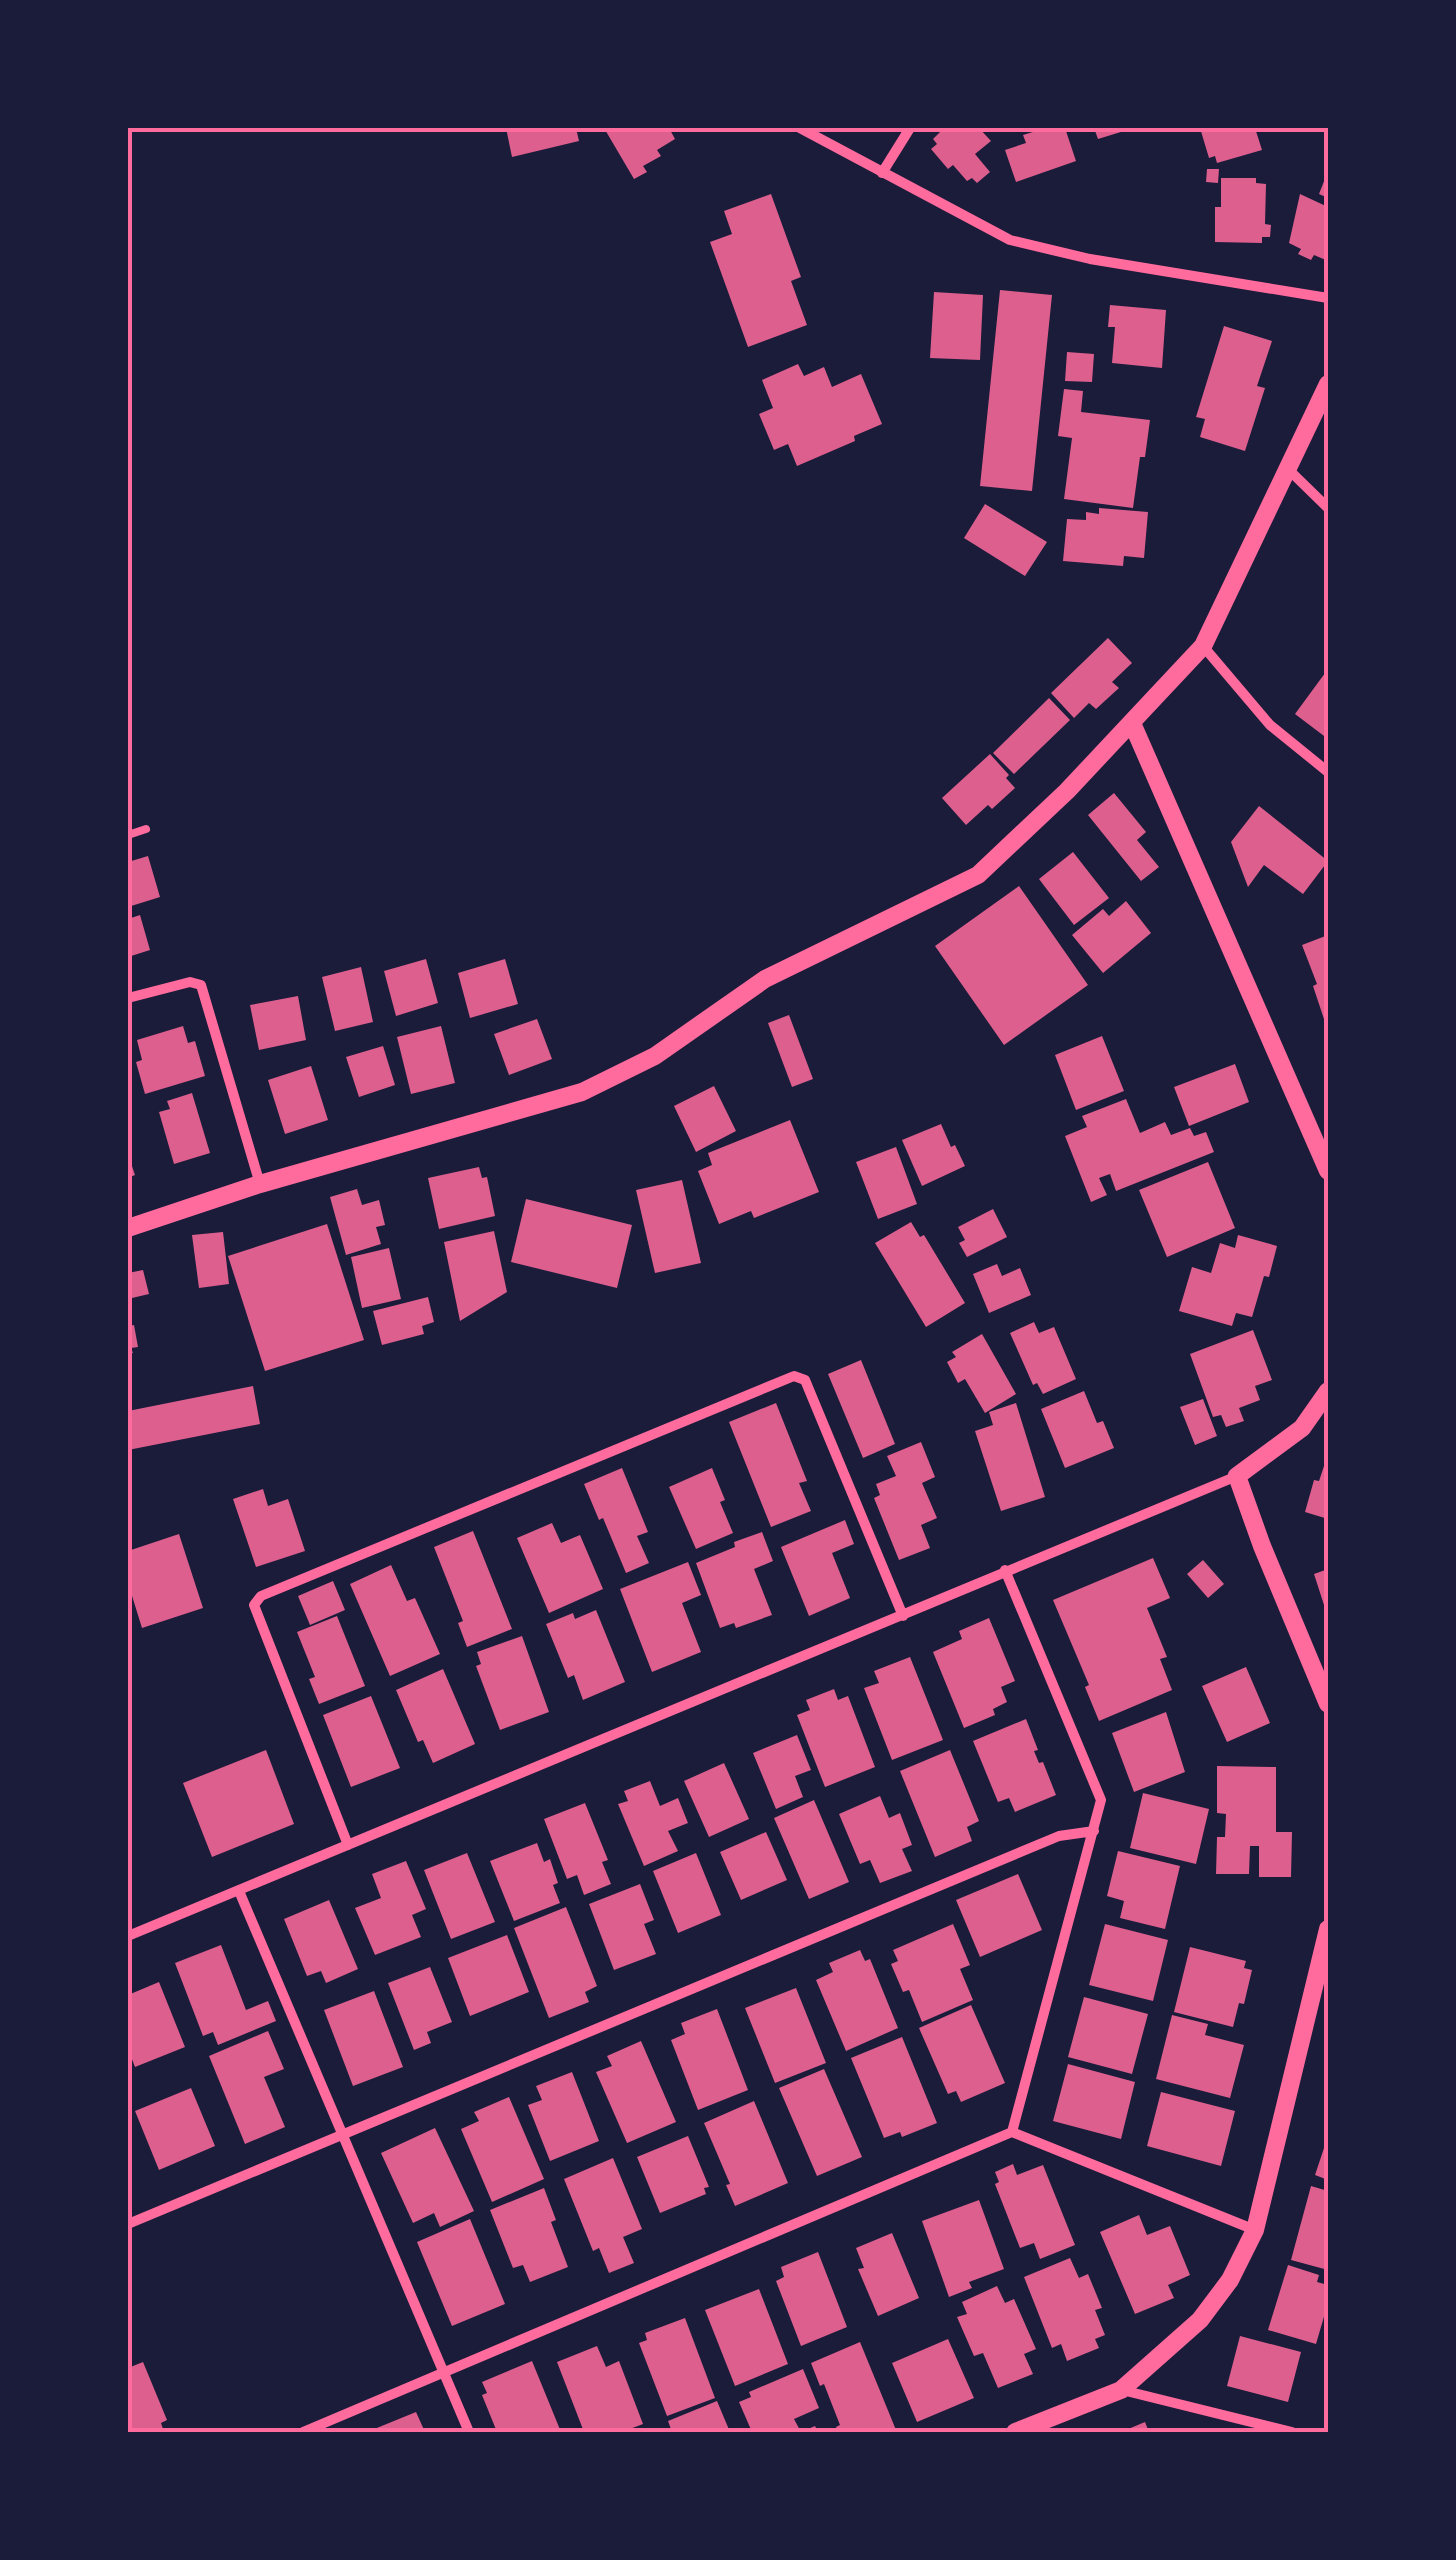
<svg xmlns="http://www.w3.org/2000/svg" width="1456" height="2560" viewBox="0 0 1456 2560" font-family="Lora,serif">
<rect width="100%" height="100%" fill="#1b1b3a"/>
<path fill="#dd5f8e" d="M506 128H576L579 141 512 157Z
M604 128H669L675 139 657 150 661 156 643 166 647 172 634 179Z
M941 128H979L991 141 975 154 990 172 977 183 972 178 967 181 953 165 948 169 931 149 937 144 933 139 942 130Z
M1046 128H1065L1076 161 1016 182 1005 150 1026 143 1023 135Z
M1094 128H1134L1098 139Z
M1200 128H1255L1262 150 1217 163 1215 156 1209 158Z
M1207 169H1219L1218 183 1206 182Z
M1328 171V198L1319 194Z
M1221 178H1256V183L1266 184 1265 224 1271 225 1270 237H1262V243L1215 242V207H1221Z
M771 194 801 277 791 281 807 325 748 347 710 242 732 234 724 211Z
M1300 194 1328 207V261L1314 255 1311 260 1298 254 1301 249 1289 243Z
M1000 290 1052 295 1032 491 980 486Z
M934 292 983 295 980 360 930 358Z
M1110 305 1166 310 1162 368 1112 363 1115 327H1108Z
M1224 326 1272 341 1257 386 1265 388 1245 451 1200 437 1205 419 1196 417Z
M1067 352 1094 354 1092 382 1065 381Z
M798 364 804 376 824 367 832 387 861 374 882 424 854 436 855 441 797 466 788 444 774 450 759 414 773 408 762 380Z
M1064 389 1083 391 1081 412 1150 420 1145 457H1140L1133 508 1064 499 1072 438 1058 436Z
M985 504 1047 542 1025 576 964 538Z
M1099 508 1148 512 1144 558 1124 556 1123 566 1063 561 1067 519 1086 520V512L1099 514Z
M1108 638 1132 663 1112 682 1119 688 1096 709 1089 703 1074 718 1051 693Z
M1328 669V739L1295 714Z
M1049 698 1070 720 1014 774 993 753Z
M990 754 1009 775 1006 778 1015 788 992 809 988 805 966 825 942 798Z
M1114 793 1146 832 1137 840 1159 867 1141 881 1088 815Z
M1259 806 1328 861 1303 894 1264 865 1248 887 1231 842Z
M1073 852 1109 898 1074 925 1039 879Z
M148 856 160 897 128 907V862Z
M1019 886 1088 985 1004 1045 935 946Z
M1126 901 1151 933 1103 973 1072 935 1103 909 1109 916Z
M140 915 150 950 128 957V919Z
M1328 935V1017L1324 1019 1313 986 1317 984 1302 945Z
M426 959 438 1003 396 1016 384 971Z
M505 959 518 1004 470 1018 458 973Z
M361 967 373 1022 335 1031 322 977Z
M298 996 306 1040 259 1050 250 1005Z
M789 1015 813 1079 792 1087 768 1023Z
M537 1019 552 1059 509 1075 494 1034Z
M183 1026 188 1043 195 1041 205 1076 145 1094 136 1062 142 1060 137 1040Z
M441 1026 455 1083 411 1094 397 1037Z
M1102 1036 1124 1091 1076 1110 1055 1055Z
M383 1046 395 1085 359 1097 346 1057Z
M1235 1064 1249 1102 1189 1126 1174 1087Z
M311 1066 328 1120 285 1134 268 1080Z
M714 1086 736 1131 696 1152 674 1106Z
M192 1093 210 1153 174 1164 159 1112 170 1109 167 1101Z
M1126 1099 1140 1133 1165 1122 1171 1135 1190 1128 1194 1136 1206 1132 1214 1152 1116 1191 1110 1174 1099 1178 1107 1195 1091 1202 1065 1136 1087 1127 1082 1116Z
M790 1120 819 1192 754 1218 751 1211 719 1224 698 1171 712 1165 708 1153Z
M941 1124 951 1147 955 1145 965 1166 922 1186 902 1140Z
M896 1147 917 1204 878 1219 856 1162Z
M128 1154 135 1175 128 1178Z
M1208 1162 1235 1228 1167 1257 1139 1190Z
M479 1167 482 1178 487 1177 495 1216 439 1229 428 1178Z
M682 1180 701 1263 655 1273 636 1190Z
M357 1189 362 1205 379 1200 385 1225 376 1227 381 1244 346 1255 330 1197Z
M526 1199 632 1225 617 1288 511 1262Z
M993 1209 1007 1237 967 1257 959 1243 965 1240 958 1227Z
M911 1222 920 1237 924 1235 965 1303 926 1327 875 1243Z
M327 1224 364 1340 265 1371 228 1256Z
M494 1231 507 1292 460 1321 444 1242Z
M223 1232 229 1284 199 1288 192 1235Z
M1238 1235 1277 1246 1269 1277 1264 1276 1252 1317 1236 1313 1232 1326 1179 1311 1192 1267 1211 1273 1220 1243 1235 1248Z
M389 1248 401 1299 362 1308 351 1257Z
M997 1264 1002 1276 1020 1268 1031 1295 989 1313 973 1274Z
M143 1270 149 1294 132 1298 128 1273Z
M428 1297 434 1322 422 1326 424 1334 382 1345 373 1311Z
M1034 1322 1039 1333 1054 1327 1076 1379 1043 1394 1037 1383 1033 1385 1010 1333Z
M134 1325 138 1347 131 1348 133 1353 128 1354V1326Z
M1253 1330 1272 1380 1255 1386 1260 1400 1239 1408 1244 1421 1226 1427 1221 1415 1213 1417 1190 1354Z
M982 1334 1016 1394 985 1413 965 1379 958 1383 947 1362 956 1357 952 1352Z
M861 1360 895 1444 863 1458 828 1374Z
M253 1386 260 1424 128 1450V1411Z
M1084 1391 1097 1423 1103 1421 1114 1448 1065 1468 1041 1409Z
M1203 1399 1217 1436 1195 1445 1180 1407Z
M776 1403 807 1481 799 1483 811 1511 771 1527 729 1422Z
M1016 1403 1045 1497 1001 1511 975 1431 993 1425 989 1412Z
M921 1442 935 1477 922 1483 937 1518 921 1525 930 1548 899 1560 874 1498 880 1495 876 1484 896 1476 887 1456Z
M1325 1463 1328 1464V1519L1305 1512 1314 1480 1319 1481Z
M622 1468 648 1532 637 1536 649 1563 626 1573 603 1518 599 1520 584 1484Z
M712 1468 725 1500 720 1502 733 1533 696 1549 669 1487Z
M263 1489 268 1506 288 1499 305 1551 256 1567 233 1499Z
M845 1520 854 1544 832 1553 850 1598 809 1616 781 1547Z
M552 1523 561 1543 580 1535 603 1589 549 1613 517 1538Z
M473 1531 512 1629 467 1647 458 1623 463 1621 434 1547Z
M762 1532 773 1561 754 1569 772 1615 736 1628 734 1623 720 1628 696 1563 735 1547 734 1542Z
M179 1534 203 1608 142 1628 128 1583V1551Z
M1153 1558 1170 1598 1147 1608 1167 1657 1160 1659 1172 1690 1099 1721 1085 1687 1089 1685 1053 1600Z
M1203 1560 1224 1584 1208 1598 1187 1574Z
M688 1562 701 1595 682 1603 701 1652 652 1672 620 1589Z
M391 1565 407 1601 415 1598 440 1654 390 1676 350 1584Z
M1328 1569V1603L1324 1605 1314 1574Z
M333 1581 345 1610 310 1625 298 1596Z
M596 1610 625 1682 583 1700 574 1675 568 1678 546 1624 573 1613 575 1619Z
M337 1616 365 1686 319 1704 309 1679 315 1677 297 1632Z
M989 1618 1015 1681 1001 1687 1007 1702 993 1709 995 1715 964 1728 933 1652 962 1639 959 1631Z
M522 1636 549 1712 500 1730 476 1666 481 1664 477 1652Z
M910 1657 943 1740 892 1760 864 1688 879 1683 874 1671Z
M1246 1667 1270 1723 1227 1742 1202 1686Z
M443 1669 475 1744 433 1763 423 1740 418 1742 396 1690Z
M834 1689 838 1700 848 1696 875 1767 825 1787 797 1715 810 1710 806 1700Z
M371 1696 400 1768 351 1787 323 1715Z
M1166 1712 1185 1772 1134 1792 1112 1733Z
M1026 1719 1038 1750 1034 1751 1039 1763 1043 1762 1056 1795 1015 1812 1009 1798 998 1802 973 1741Z
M797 1735 811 1770 795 1776 803 1797 776 1809 753 1753Z
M266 1750 294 1824 212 1857 183 1783Z
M950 1750 979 1821 967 1827 972 1841 935 1857 900 1771Z
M724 1763 749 1819 709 1837 684 1781Z
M1217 1766 1276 1767V1832H1292L1291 1877H1259V1846H1250L1249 1874H1216L1217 1837H1225L1226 1814 1217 1813Z
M650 1781 660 1806 678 1798 688 1823 668 1831 678 1851 644 1866 618 1804 628 1801 624 1791Z
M1143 1793 1209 1809 1196 1864 1130 1848Z
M880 1796 889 1818 900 1813 912 1845 902 1849 912 1871 880 1883 870 1860 860 1864 839 1814Z
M814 1800 849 1882 809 1899 774 1818Z
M585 1803 608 1860 602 1862 611 1884 584 1895 577 1875 567 1879 544 1819Z
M766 1832 787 1880 741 1900 720 1852Z
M537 1843 544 1862 550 1859 558 1883 553 1885 560 1903 514 1921 490 1861Z
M1118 1851 1180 1866 1165 1929 1120 1918 1124 1901 1107 1896Z
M467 1853 495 1922 451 1939 424 1870Z
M696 1853 721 1915 678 1933 653 1871Z
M406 1861 426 1909 412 1915 421 1937 375 1955 355 1908 381 1898 372 1874Z
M1018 1874 1042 1930 980 1957 956 1900Z
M640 1884 654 1920 644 1924 656 1954 614 1970 589 1904Z
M329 1900 358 1969 326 1983 321 1971 307 1976 284 1919Z
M566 1907 597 1986 585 1992 589 2002 549 2018 514 1928Z
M953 1924 970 1965 960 1969 973 2000 922 2022 909 1990 903 1992 891 1964 898 1961 893 1950Z
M1105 1924 1168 1940 1153 2001 1089 1985Z
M507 1935 529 1992 470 2016 448 1958Z
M221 1945 246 2010 268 2001 276 2021 218 2045 213 2032 203 2036 175 1963Z
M1190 1947 1246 1961 1244 1968 1252 1970 1244 2004 1239 2003 1233 2027 1174 2012Z
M860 1950 865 1961 870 1959 898 2028 846 2051 816 1980 833 1972 829 1963Z
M430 1967 452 2022 427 2032 431 2043 414 2050 388 1983Z
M159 1982 185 2047 135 2067 128 2049V1995Z
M796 1988 826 2063 775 2083 745 2008Z
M374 1991 403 2067 353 2086 324 2010Z
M1084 1997 1148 2014 1132 2074 1068 2057Z
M971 2005 1005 2083 961 2102 956 2091 948 2094 919 2028Z
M717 2009 748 2090 698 2110 671 2040 685 2034 681 2023Z
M1172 2015 1208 2024 1205 2035 1244 2045 1230 2098 1156 2079Z
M268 2031 284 2069 264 2077 285 2127 245 2144 209 2056Z
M902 2037 937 2123 902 2137 900 2132 884 2138 851 2058Z
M641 2041 676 2122 627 2143 596 2072 612 2066 607 2056Z
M1068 2064 1135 2082 1121 2139 1053 2121Z
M824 2069 862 2157 817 2176 779 2088Z
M572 2072 599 2141 550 2161 528 2105 542 2100 536 2086Z
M191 2088 215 2146 159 2170 135 2111Z
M1161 2092 1235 2111 1221 2166 1147 2146Z
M509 2097 544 2179 492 2202 461 2129 479 2121 474 2112Z
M754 2101 788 2183 735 2206 726 2185 730 2184 704 2123Z
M435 2128 474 2211 440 2227 434 2213 413 2223 381 2153Z
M688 2136 709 2187 704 2188 706 2194 660 2213 637 2157Z
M1328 2136V2180L1315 2175Z
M613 2158 642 2229 623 2237 634 2263 609 2273 599 2248 593 2251 564 2179Z
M1013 2164 1017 2175 1043 2165 1075 2245 1040 2259 1034 2243 1020 2248 995 2184 999 2182 995 2172Z
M1311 2186 1328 2191V2270L1291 2260Z
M544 2188 556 2220 551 2222 568 2267 530 2282 523 2265 513 2268 490 2210Z
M979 2200 1004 2269 969 2282 972 2288 949 2297 922 2221Z
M1139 2215 1147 2235 1170 2226 1190 2275 1168 2285 1174 2298 1135 2314 1100 2232Z
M470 2219 505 2304 452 2326 417 2242Z
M892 2233 919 2298 878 2316 858 2269 864 2268 856 2248Z
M818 2252 847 2327 801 2346 776 2281 784 2277 781 2267Z
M1070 2258 1079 2278 1088 2274 1102 2308 1095 2310 1105 2335 1095 2339 1099 2348 1067 2361 1061 2344 1052 2348 1024 2277Z
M1288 2265 1319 2275 1317 2282 1328 2285V2303L1316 2344 1268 2330Z
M997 2286 1005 2303 1014 2299 1036 2349 1024 2354 1033 2374 998 2388 983 2353 974 2356 957 2317 967 2314 962 2302Z
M759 2289 788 2364 735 2386 705 2310Z
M685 2318 715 2398 667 2416 639 2343 647 2340 645 2333Z
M1240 2336 1301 2352 1288 2402 1227 2386Z
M948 2339 974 2398 917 2422 892 2363Z
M860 2342 896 2430 889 2432H838L836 2427 840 2425 824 2384 820 2386 811 2363Z
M597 2346 606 2367 619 2361 643 2424 622 2432H584L557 2362Z
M532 2361 561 2432H497L482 2395 487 2393 482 2382Z
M143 2362 167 2420 161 2423 164 2432H128V2368Z
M803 2369 819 2408 794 2419 801 2432 815 2426 818 2432H752L739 2402 751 2397 749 2392Z
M717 2401 730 2432H672L668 2421Z
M416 2412 425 2432H367Z
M1145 2422 1149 2432H1121Z"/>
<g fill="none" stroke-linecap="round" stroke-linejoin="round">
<path stroke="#ff6b9d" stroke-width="8" d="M128 835 146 829"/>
<path stroke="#ff6b9d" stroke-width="10" d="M800 128 1010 240 1090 259 1328 298
M882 173 910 128
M1289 470 1328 508
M1203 646 1270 725 1328 772
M128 998 190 982 201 985 260 1184
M1005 1570 1101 1800 1012 2132
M348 1845 254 1605 261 1596 794 1376 805 1380 903 1616
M239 1891 469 2432
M128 1936 1237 1476
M128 2224 1059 1836 1094 1831
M1122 2390 1292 2432
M303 2432 1012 2132 1255 2230"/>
<path stroke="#ff6b9d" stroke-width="18" d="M1132 723 1328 1171
M128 1228 260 1184 582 1092 655 1056 765 979 978 875 1067 791 1203 646 1328 384
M1328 1391 1302 1428 1237 1476 1262 1546 1328 1704
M1015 2432 1121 2390 1200 2320 1230 2280 1255 2230 1328 1929"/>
</g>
<rect width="1456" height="2560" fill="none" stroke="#1b1b3a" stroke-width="260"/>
<rect x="130" y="130" width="1196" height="2300" fill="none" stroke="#ff6b9d" stroke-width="4"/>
</svg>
